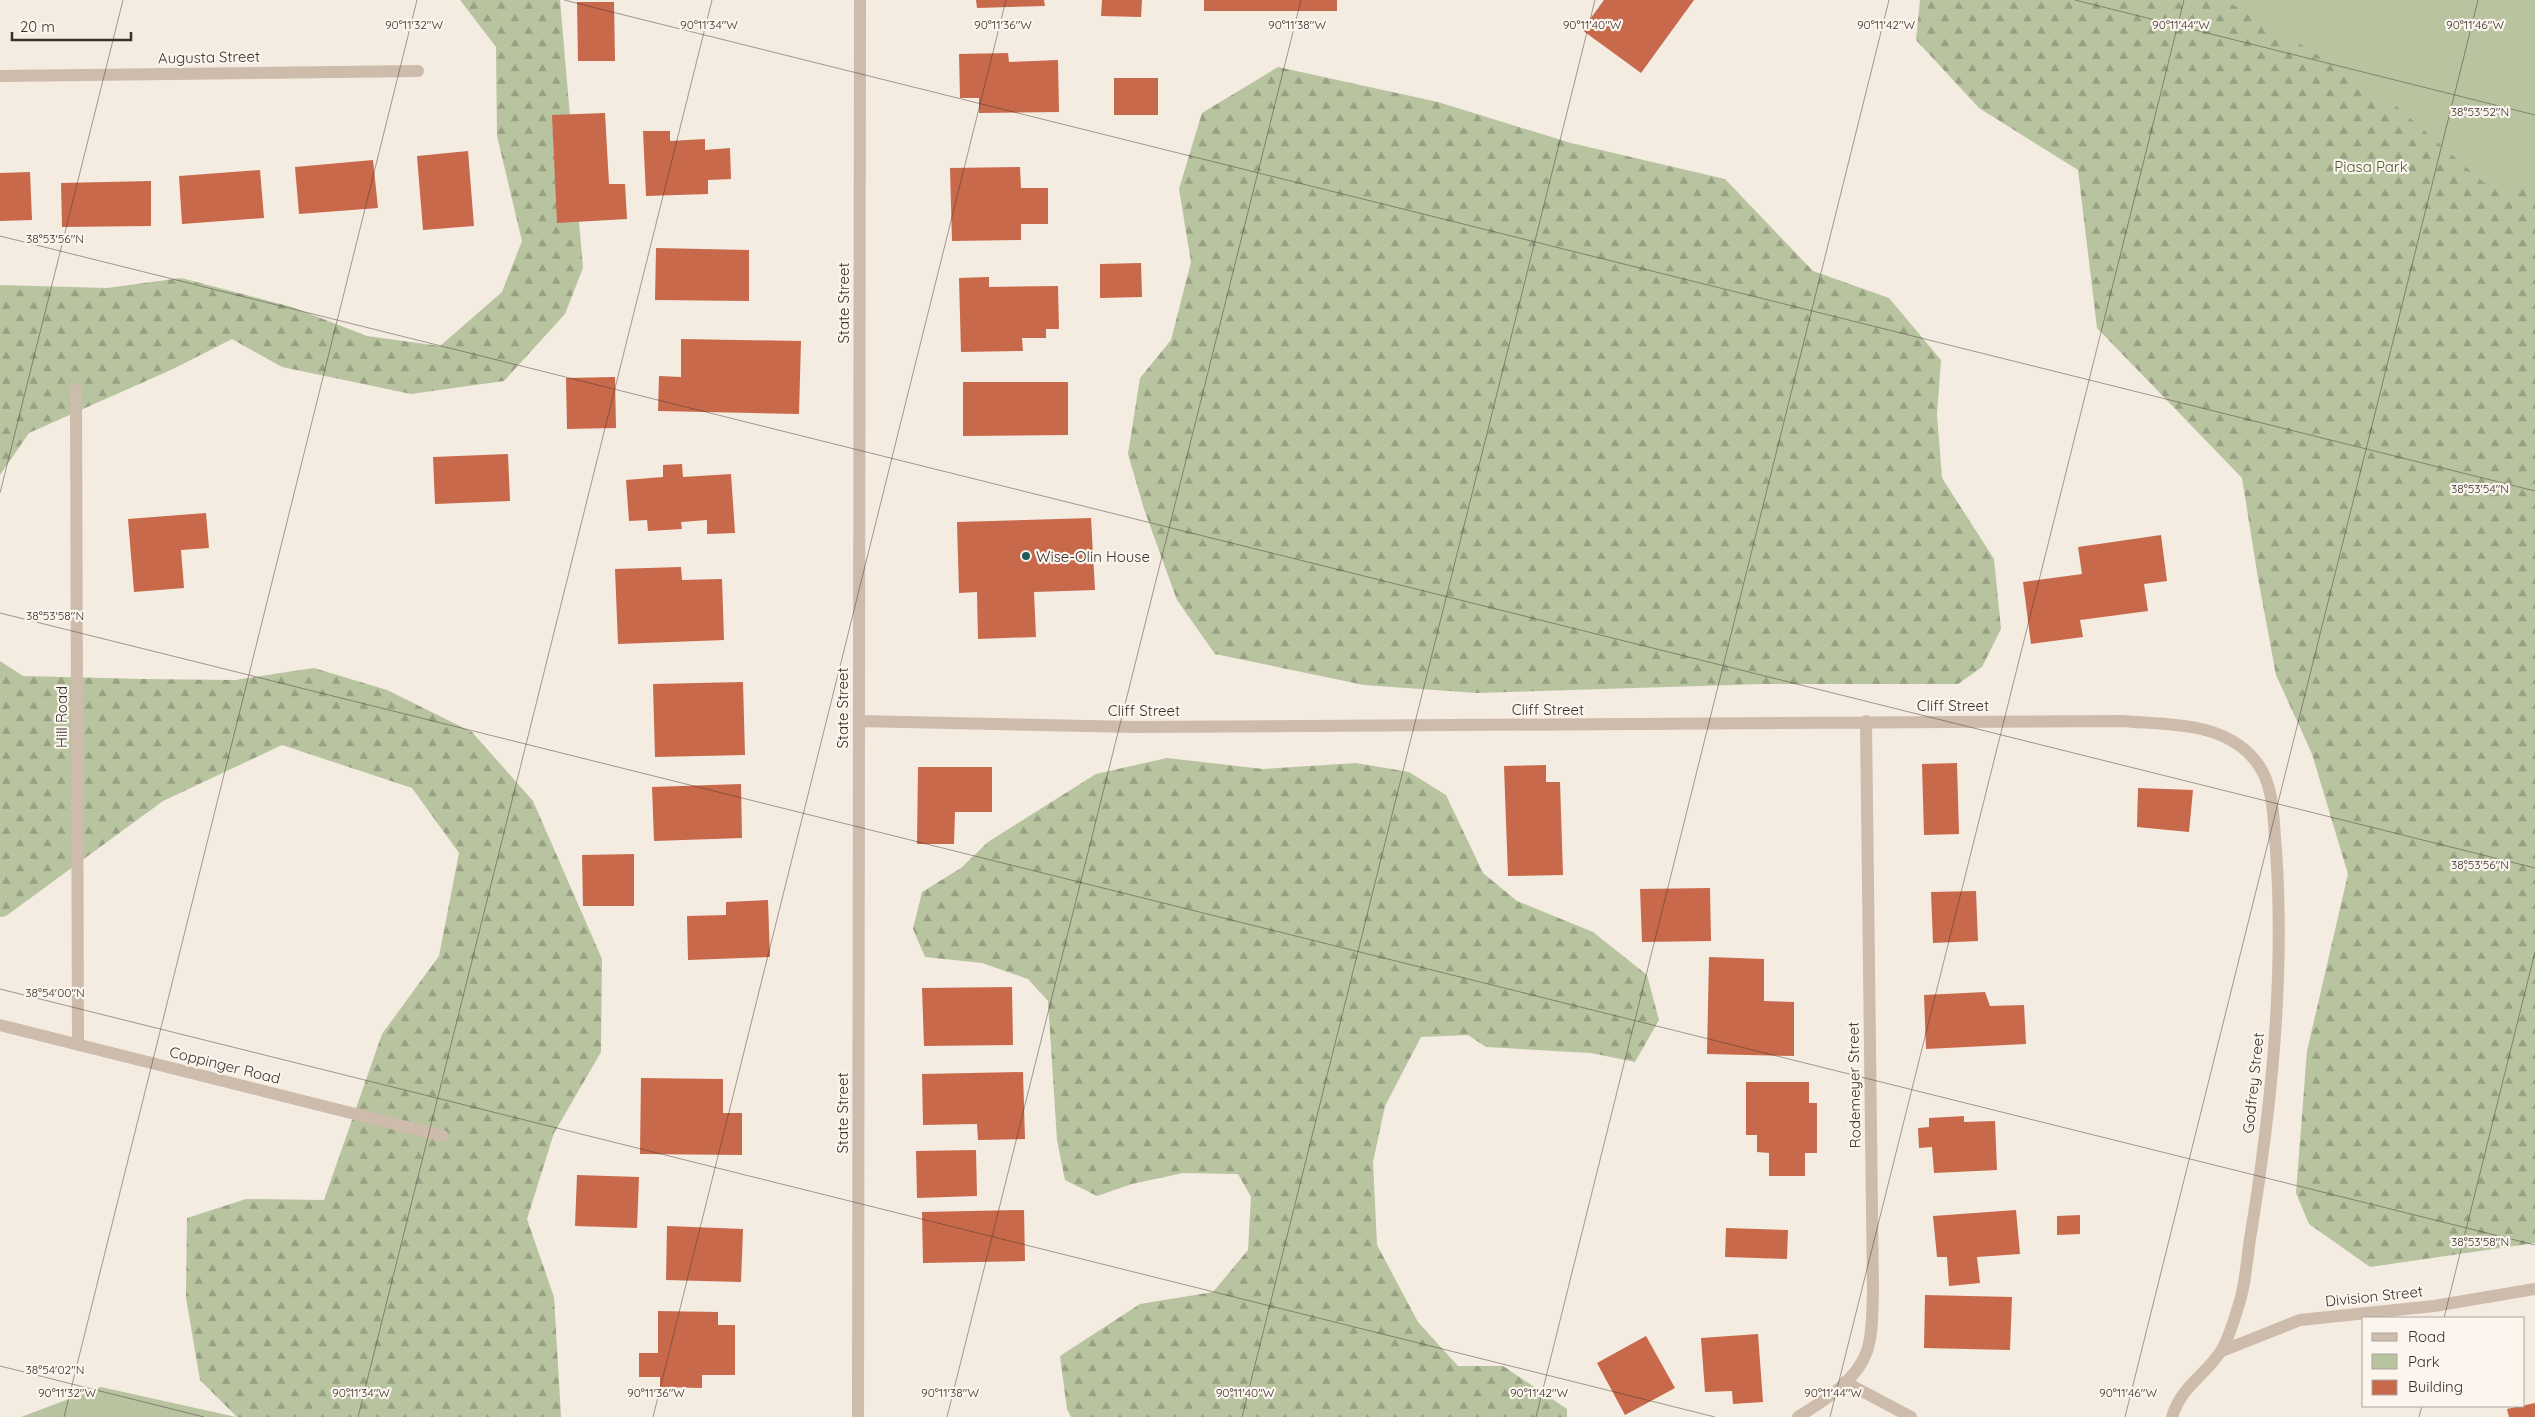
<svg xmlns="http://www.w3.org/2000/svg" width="2535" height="1417" viewBox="0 0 2535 1417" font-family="Quicksand,sans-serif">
<defs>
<pattern id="forest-firs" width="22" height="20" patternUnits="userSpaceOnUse" patternTransform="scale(1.25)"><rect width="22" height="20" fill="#b8c4a0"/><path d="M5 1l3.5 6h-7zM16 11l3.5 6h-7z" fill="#97a083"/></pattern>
</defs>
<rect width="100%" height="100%" fill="#f4ebe1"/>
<path fill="#b8c4a0" d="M2100 0H2535V787Z
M101 1387 236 1417H21Z"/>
<path fill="url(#forest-firs)" d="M460 0H560L583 268 565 314 504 381 411 394 282 367 232 339 173 369 29 433 0 475V285L107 288 181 278 292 307 367 336 440 346 502 292 522 241 497 136 496 47Z
M1920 0H2224L2277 29 2394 104 2483 182 2535 190V1243L2370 1267 2309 1224 2296 1193 2307 1051 2348 874 2312 754 2276 675 2258 578 2242 478 2097 328 2078 170 1979 108 1916 40Z
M1278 67 1438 102 1571 143 1725 179 1813 271 1889 298 1941 360 1937 415 1942 478 1994 559 2001 629 1982 667 1958 684H1763L1477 693 1364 685 1215 654 1177 600 1144 509 1128 454 1140 378 1171 340 1191 262 1179 189 1202 113Z
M0 661 23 676 144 679 235 680 314 668 387 690 472 732 533 801 602 959 601 1052 554 1133 527 1219 554 1297 561 1417H237L200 1380 186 1298 187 1218 246 1199 324 1200 382 1034 439 956 459 853 412 788 282 745 163 801 6 916 0 917Z
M1167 758 1263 769 1356 763 1409 772 1446 795 1483 873 1517 901 1593 932 1647 975 1659 1020 1635 1062 1591 1053 1486 1047 1468 1035 1421 1037 1385 1106 1373 1162 1377 1245 1418 1322 1458 1366H1503L1567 1409V1417H1071L1067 1409 1060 1356 1140 1304 1213 1292 1248 1250 1251 1197 1238 1174 1183 1173 1132 1184 1097 1196 1065 1180 1057 1140 1048 1001 1028 979 982 963 925 957 913 929 922 892 961 868 988 842 1096 774Z"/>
<path fill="#c8694b" d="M976 0H1044L1045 6 977 8Z
M1102 0H1142L1141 17 1101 16Z
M1204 0H1337V11H1204Z
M1604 0H1694L1641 73 1582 30Z
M577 2H614L615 61H578Z
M1008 53 1009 62 1058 60 1059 112 979 113V98H960L959 54Z
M1114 78H1158V115H1114Z
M605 113 609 184H625L627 219 557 223 552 115Z
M643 131H670V141L705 139V150L730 148 731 179 708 180V194L646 196Z
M468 151 474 226 423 230 417 156Z
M373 160 378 208 299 214 295 167Z
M1020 167 1021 188H1048V224H1021V240L952 241 950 168Z
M260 170 264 218 182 224 179 176Z
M30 172 32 220 0 221V173Z
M151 181V226L62 227 61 183Z
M656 248 749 250V301L655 300Z
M1141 263 1142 297 1100 298V264Z
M989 277V287L1058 286 1059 329H1046V338H1022L1023 351 961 352 959 278Z
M681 339 801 341 799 414 658 411 659 376 681 377Z
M615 377 616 428 567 429 566 378Z
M963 382H1068V435L963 436Z
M508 454 510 501 435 504 433 457Z
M682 464 683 477 731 474 735 533 707 534V520L681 522 682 529 648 531 647 520 629 521 626 480 663 477V465Z
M206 513 209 548 181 550 184 588 134 592 128 519Z
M1091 518 1095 590 1034 592 1036 637 978 639 977 592 959 593 957 522Z
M2161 535 2167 581 2144 584 2148 611 2080 620 2083 637 2031 644 2023 582 2082 574 2078 547Z
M681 567 682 580 722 579 724 640 618 644 615 569Z
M743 682 745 755 655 757 653 684Z
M1957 763 1959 834 1924 835 1922 764Z
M1546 765V782H1560L1563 875 1508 876 1504 766Z
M918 767H992V812H955L954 844H917Z
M741 784 742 838 654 841 652 787Z
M2138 788 2193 790 2189 832 2137 827Z
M634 854V906H583L582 855Z
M1710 888 1711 941 1642 942 1640 889Z
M1976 891 1978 941 1933 943 1931 892Z
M768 900 770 957 688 960 687 916 726 915V902Z
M1709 957 1764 959V1001L1794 1002V1056L1707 1054Z
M1012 987 1013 1045 924 1046 922 988Z
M1985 992 1990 1006 2024 1005 2026 1044 1926 1049 1924 995Z
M1023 1072 1025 1139 978 1140 977 1124 923 1125 922 1074Z
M641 1078 723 1079V1113H742V1155L640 1154Z
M1746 1082H1809V1103H1817V1153H1805V1176H1769V1153L1757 1152V1135H1746Z
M1964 1116V1122L1995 1121 1997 1170 1934 1173 1932 1147 1919 1148 1918 1128 1929 1127V1118Z
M976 1150 977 1196 917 1198 916 1151Z
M577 1175 639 1177 637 1228 575 1226Z
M1024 1210 1025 1261 923 1263 922 1212Z
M2016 1210 2020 1254 1977 1257 1980 1283 1949 1286 1947 1257H1937L1933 1216Z
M2080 1215V1234L2057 1235V1216Z
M667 1226 743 1229 741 1282 666 1280Z
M1726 1228 1788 1230 1787 1259 1725 1257Z
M1925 1295 2012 1297 2010 1350 1924 1348Z
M658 1311 718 1312V1325H735V1375H702V1388L660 1387V1377H639V1353H658Z
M1758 1334 1763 1402 1733 1404 1732 1391 1705 1392 1701 1338Z
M1646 1336 1675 1388 1625 1415 1597 1363Z
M2535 1403V1417H2509L2507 1409Z"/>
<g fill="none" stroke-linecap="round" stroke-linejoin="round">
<path stroke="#cdbbac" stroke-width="12" d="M0 76 418 71
M76 389 78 1045
M859 721 1135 727 2122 721C2167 725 2222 721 2254 759 2275 783 2273 819 2276 850 2285 979 2271 1111 2250 1239 2247 1258 2246 1278 2241 1297 2237 1311 2229 1339 2221 1351 2205 1376 2182 1385 2172 1417
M0 1025 443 1136
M2222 1351 2300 1320 2434 1306 2535 1289
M1845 1382 1911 1417
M858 1417 860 0
M1798 1417C1823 1401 1857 1381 1867 1351 1873 1333 1872 1312 1873 1293L1866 721"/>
</g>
<path fill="none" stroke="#3b302b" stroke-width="1" stroke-opacity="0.45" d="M564 0 2535 491M2075 0 2535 115M0 236 2535 868M0 493 123 0M0 613 2535 1245M0 989 1715 1417M2444 1318 2535 952M0 1366 204 1417M64 1417 417 0M358 1417 712 0M653 1417 1006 0M947 1417 1301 0M1242 1417 1595 0M1536 1417 1889 0M1830 1417 2184 0M2125 1417 2478 0M2419 1417 2422 1406"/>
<circle fill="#1f5a5e" stroke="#fbf5ee" stroke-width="2" cx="1026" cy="556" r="5"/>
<g text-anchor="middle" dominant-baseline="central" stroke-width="4.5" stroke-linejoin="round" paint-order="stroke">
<g font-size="15" fill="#3b302b" stroke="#fbf5ee">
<text transform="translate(209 57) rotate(-1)">Augusta Street</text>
<text transform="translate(843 303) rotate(-90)">State Street</text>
<text x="1953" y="705">Cliff Street</text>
<text transform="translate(842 708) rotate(-90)">State Street</text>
<text x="1548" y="709">Cliff Street</text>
<text x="1144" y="710">Cliff Street</text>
<text transform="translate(61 717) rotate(-90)">Hill Road</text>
<text transform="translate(225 1065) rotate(14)">Coppinger Road</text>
<text transform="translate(2253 1083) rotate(-84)">Godfrey Street</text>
<text transform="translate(1854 1085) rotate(-91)">Rodemeyer Street</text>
<text transform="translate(842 1113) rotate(-90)">State Street</text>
<text transform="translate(2374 1296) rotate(-6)">Division Street</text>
</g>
<g font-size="15" fill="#4a5a2e" stroke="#fbf5ee">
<text x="2371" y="166">Piasa Park</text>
</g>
<g font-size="15" fill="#3b302b" stroke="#fbf5ee" text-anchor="start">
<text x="1036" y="556">Wise-Olin House</text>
</g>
</g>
<g font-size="12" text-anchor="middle" fill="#3b302b" stroke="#fbf5ee" stroke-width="4.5" stroke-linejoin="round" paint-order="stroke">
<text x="414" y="29">90°11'32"W</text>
<text x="709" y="29">90°11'34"W</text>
<text x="1003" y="29">90°11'36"W</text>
<text x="1297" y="29">90°11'38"W</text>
<text x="1592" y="29">90°11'40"W</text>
<text x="1886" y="29">90°11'42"W</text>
<text x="2181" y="29">90°11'44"W</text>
<text x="2475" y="29">90°11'46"W</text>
<text x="2480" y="116">38°53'52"N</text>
<text x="55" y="243">38°53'56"N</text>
<text x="2480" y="493">38°53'54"N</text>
<text x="55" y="620">38°53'58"N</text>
<text x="2480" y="869">38°53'56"N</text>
<text x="55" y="997">38°54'00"N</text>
<text x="2480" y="1246">38°53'58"N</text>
<text x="55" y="1374">38°54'02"N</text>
<text x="67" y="1397">90°11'32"W</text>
<text x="361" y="1397">90°11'34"W</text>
<text x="656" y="1397">90°11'36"W</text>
<text x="950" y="1397">90°11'38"W</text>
<text x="1245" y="1397">90°11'40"W</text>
<text x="1539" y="1397">90°11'42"W</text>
<text x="1833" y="1397">90°11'44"W</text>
<text x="2128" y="1397">90°11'46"W</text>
</g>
<rect x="2362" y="1317" width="162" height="90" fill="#fbf5ee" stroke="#aea6a0"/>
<rect x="2372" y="1333" width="25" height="8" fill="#cdbbac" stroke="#aea6a0"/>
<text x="2408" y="1342" font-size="15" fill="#3b302b">Road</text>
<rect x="2372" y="1354" width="25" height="15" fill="#b8c4a0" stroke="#aea6a0"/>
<text x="2408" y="1367" font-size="15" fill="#3b302b">Park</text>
<rect x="2372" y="1380" width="25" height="15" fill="#c8694b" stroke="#aea6a0"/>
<text x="2408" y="1392" font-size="15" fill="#3b302b">Building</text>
<path d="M12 32v8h119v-8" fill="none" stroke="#3b302b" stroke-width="2.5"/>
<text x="20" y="32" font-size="15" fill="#3b302b" stroke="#fbf5ee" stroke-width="4" paint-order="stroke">20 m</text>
</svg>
